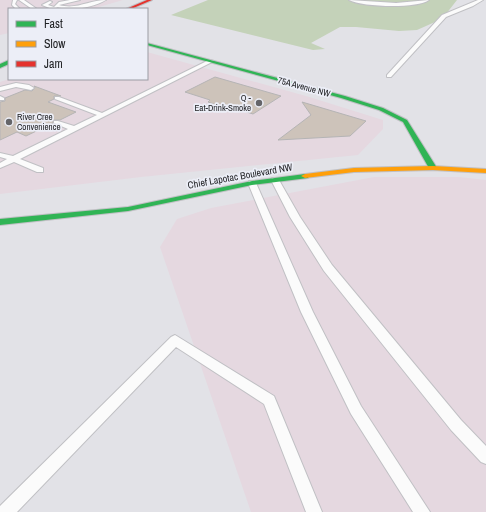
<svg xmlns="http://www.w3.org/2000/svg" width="486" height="512" viewBox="0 0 486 512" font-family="'Archivo Narrow',sans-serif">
<rect width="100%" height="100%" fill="#e2e2e7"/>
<path fill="#e5d8e0" d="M0 0H123L92 9H9V33L0 35Z
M147 52 306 96 383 120V129L358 155 141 177 0 194V82L9 79H147Z
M374 177H459L486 180V512H251L160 247 177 219 211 208Z"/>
<path fill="#c4d2b9" d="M208 0H457L446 14 435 22 417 30 399 31 356 27H340L311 43 325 49 313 50 171 15Z"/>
<path fill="#cdc3ba" stroke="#b5b4b5" d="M215 77 281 96 253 114 225 105 222 107 208 102 210 100 185 92Z
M34 86 61 96H54V99L48 102 76 112 60 120H53V123L26 136 17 132 0 140V102L5 101V98L25 90 32 91 35 88Z
M302 102 366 121 350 136 278 140 311 115Z"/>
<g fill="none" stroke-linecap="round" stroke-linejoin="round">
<defs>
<path id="lane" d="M13 0H17L15 4 20 9H16L12 5Z
M19 0H24L37 9H32Z
M70 0H80L59 5C77 10 89 0 106 0 92 8 72 11 56 7L59 9H52L42 5 50 1 52 2 48 5 54 7 59 2Z
M349 0 396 3 429 0C417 9 362 7 349 0Z
M478 0H483L473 6 446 17 391 77H387V75L442 15Z
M209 60 214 61 20 159 43 168V172H37L14 162 0 168V163L7 159 0 157V153L13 156 68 129 54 123V121H58L74 126 97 115 55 99V97H59L102 113Z
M16 83 29 85 34 88 31 90 16 87 0 91V87Z
M0 96 4 98V100H0Z
M272 178H278L279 180 300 217 332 265 461 420 486 446V464L481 462 451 430 324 271 290 217 271 180Z
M249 181H252L256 183 313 312 361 406 430 512H413L351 414 301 312 248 183Z
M175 335 274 396 322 512H306L264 404 176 347 17 512H0V506L171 337Z"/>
<path id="fast" d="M147 43 345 96 383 108 407 120 437 168 433 170H430L403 122 379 110 341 98 147 45Z
M9 60V64L0 68V64Z
M305 174 309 176 308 178 252 185 128 211 0 225V219L128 207 252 181Z"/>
<path id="slow" d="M433 166 486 169V173L433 170 354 172 305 178 301 176 305 174 354 168Z"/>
<path id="jam" d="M147 0H152L131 9H126Z"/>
</defs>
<use href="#lane" stroke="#c0c0c4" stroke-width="2"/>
<use href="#fast" stroke="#c0c0c4" stroke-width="2"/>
<use href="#slow" stroke="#c0c0c4" stroke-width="2"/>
<use href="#jam" stroke="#c0c0c4" stroke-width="2"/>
<use href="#lane" fill="#fbfbfb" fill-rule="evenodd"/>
<use href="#fast" fill="#30b455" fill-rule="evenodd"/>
<use href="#slow" fill="#ff9f0a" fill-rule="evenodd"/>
<use href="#jam" fill="#e5322d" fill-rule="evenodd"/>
</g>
<g fill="#656569" stroke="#eceef7" stroke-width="1.5">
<circle cx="259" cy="103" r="4"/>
<circle cx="9" cy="122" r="4"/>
</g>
<g text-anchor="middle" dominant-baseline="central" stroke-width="3.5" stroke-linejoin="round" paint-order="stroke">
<g font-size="9" fill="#212225" stroke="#eceef7">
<text transform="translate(304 87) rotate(15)">75A Avenue NW</text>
</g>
<g font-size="9" fill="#212225" stroke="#eceef7" text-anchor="end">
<text x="251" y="98">Q -<tspan x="251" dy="10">Eat-Drink-Smoke</tspan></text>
<text x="17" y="117" text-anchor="start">River Cree<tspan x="17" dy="10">Convenience</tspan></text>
</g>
<g font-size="10" fill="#212225" stroke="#eceef7">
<text transform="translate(240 176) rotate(-10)">Chief Lapotac Boulevard NW</text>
</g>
</g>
<rect x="8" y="8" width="140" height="72" fill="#eceef7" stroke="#9b9ca3"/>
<rect x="16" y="21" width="20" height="6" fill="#30b455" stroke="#9b9ca3"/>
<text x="44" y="28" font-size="12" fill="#212225">Fast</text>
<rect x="16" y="41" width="20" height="6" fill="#ff9f0a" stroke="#9b9ca3"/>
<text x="44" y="48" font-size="12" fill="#212225">Slow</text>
<rect x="16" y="61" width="20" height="6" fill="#e5322d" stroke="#9b9ca3"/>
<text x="44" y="68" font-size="12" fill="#212225">Jam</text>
</svg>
